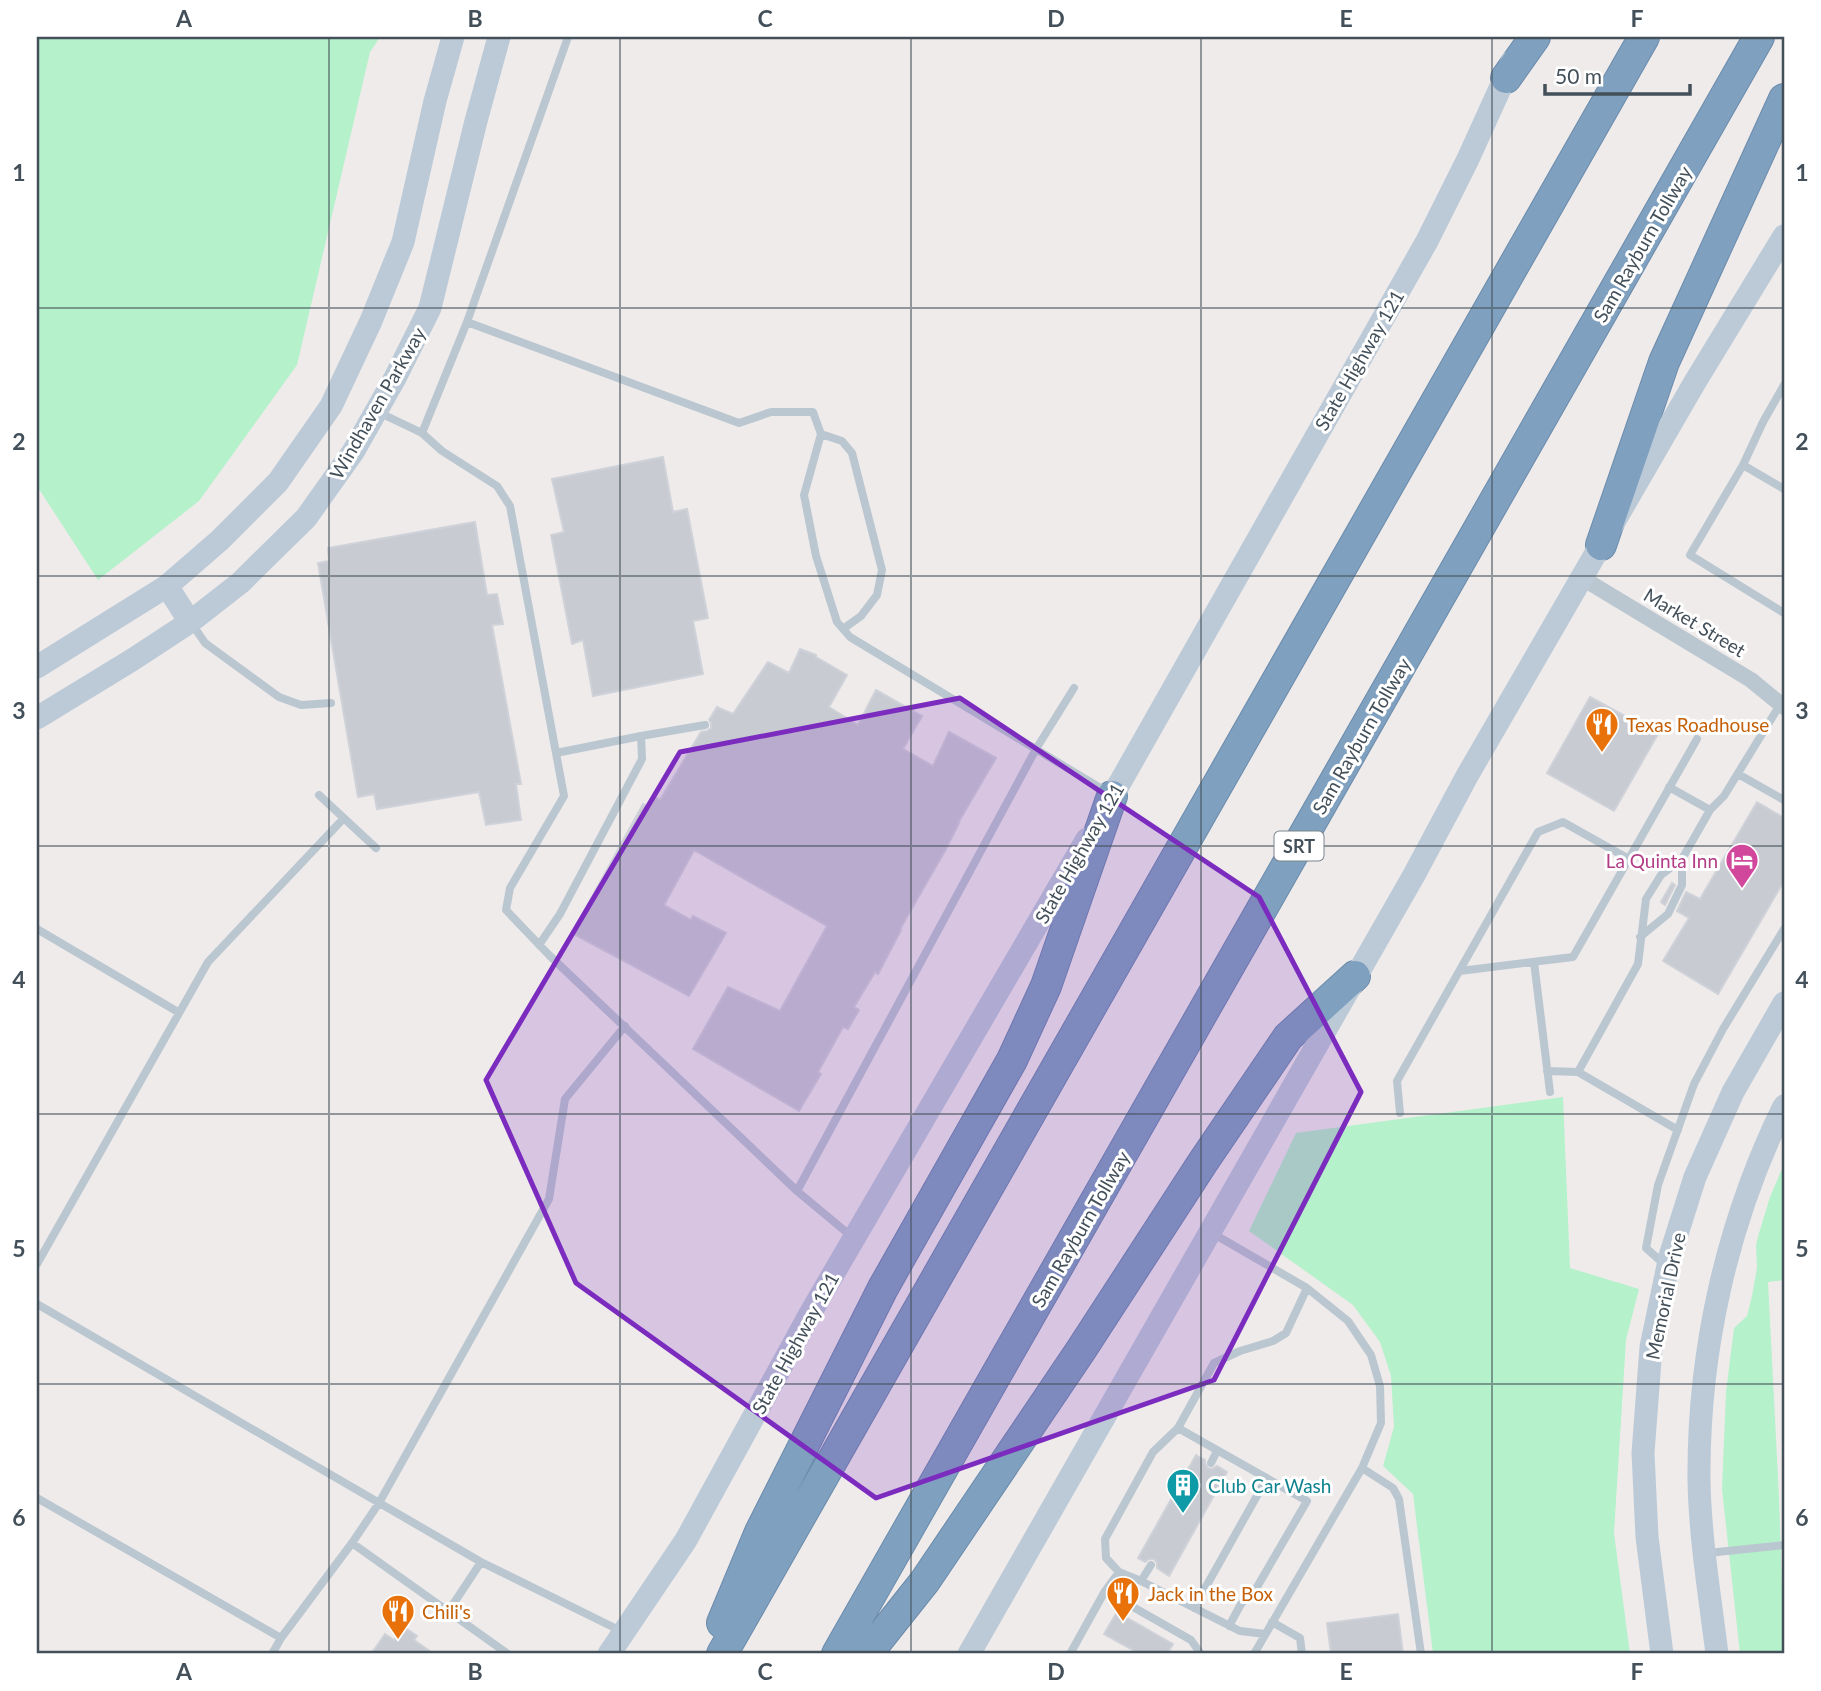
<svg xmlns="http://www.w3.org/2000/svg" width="1821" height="1691" viewBox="0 0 1821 1691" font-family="Lato,sans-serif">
<rect width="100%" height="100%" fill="#efebeb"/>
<path fill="#b5f1ca" d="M37 37H380L370 52 297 365 199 501 98 580 37 486Z
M1563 1097 1570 1268 1639 1289 1626 1340 1614 1533 1630 1654H1433L1413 1494 1383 1466 1394 1427 1391 1376 1380 1342 1353 1305 1249 1231 1296 1133Z
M1784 1164V1280L1768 1282 1779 1497 1784 1654H1740L1722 1489 1726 1392 1734 1328 1747 1316 1752 1296 1757 1268 1756 1245 1759 1233 1770 1197Z"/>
<path fill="#c8cbd1" stroke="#cfd2d8" stroke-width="2" d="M663 457 673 512 687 509 708 618 693 621 703 674 593 696 583 640 572 644 551 535 564 532 552 479Z
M475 522 487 595 497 594 503 624 492 625 521 784H516L521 820 486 825 479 792 377 809 374 794 358 797 318 563 329 561 328 548Z
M800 649 816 655V657L847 675 829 707 858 725 876 690 922 716 903 749 933 766 949 732 996 758 958 823H959L946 849 900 929 901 930 878 974 875 972 854 1007 859 1010 848 1029 843 1027 818 1072 821 1074 799 1111 693 1049 728 987 780 1011 827 926 694 850 664 905 691 920 693 916 726 933 689 996 572 933 643 804 647 806 654 796 660 800 701 732 707 731 711 728V723L709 720 717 707 733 714 768 662 789 673Z
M1590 697 1658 734 1614 811 1547 773Z
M1757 802 1784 818V881L1718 994 1663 961 1689 918 1677 911 1686 892 1700 899Z
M1672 883 1675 885 1665 905 1661 902Z
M1196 1455 1205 1460V1464L1208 1468 1212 1469 1217 1466 1227 1472 1169 1576 1157 1568V1563L1154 1559H1149L1145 1562 1138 1558Z
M1117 1612 1173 1644 1167 1654H1140L1104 1634Z
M1398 1614 1403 1654H1331L1327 1623Z
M404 1627 417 1636 414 1640 434 1654H371L385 1634 394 1640Z"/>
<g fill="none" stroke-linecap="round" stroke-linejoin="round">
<defs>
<path id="highway" d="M1506 78 1535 37
M1601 545 1664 362 1784 99
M722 1623 760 1532 883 1288 1012 1060 1046 986 1112 796
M722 1654 1644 37
M837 1654 1759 37
M867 1654 925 1581 1081 1350 1203 1162 1288 1037 1355 976"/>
</defs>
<use href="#highway" stroke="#6b8bab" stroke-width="32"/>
<path stroke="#bbc7d0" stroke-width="8" d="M568 37 467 322 739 423 771 412H813L821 434 804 495 816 556 837 622 850 637 1107 792
M1784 385 1763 422 1743 465 1784 489
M378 412 422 433 467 322
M422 433 442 451 497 486 510 506 564 796 510 888 506 910 549 955 797 1191 851 1236
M821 434 842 441 852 453 882 570 877 595 861 616 843 629
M1743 465 1690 555 1784 613
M192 624 205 643 279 697 301 705 331 703
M556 753 641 736
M1738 774 1784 800
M1669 787 1710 810 1724 796 1781 703
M319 795 376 848
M37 929 178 1012
M1640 937 1668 914 1682 885V859
M539 945 560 914 642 759 641 736 705 725
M1534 962 1550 1092
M1460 971 1573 957 1697 739
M1547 1071 1578 1072 1678 1130
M1578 1072 1638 964 1646 899 1661 875 1682 859 1710 810
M1400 1113 1397 1081 1538 832 1563 822 1629 859
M797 1191 1036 749 1074 688
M1212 1233 1307 1288 1348 1321 1371 1355 1380 1386 1381 1423 1362 1468 1254 1654
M37 1264 208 962 344 818
M1664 1264 1646 1248 1658 1185 1694 1084 1723 1029 1784 929
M37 1304 481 1562 621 1631
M1178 1428 1307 1501 1257 1587 1241 1604 1229 1626
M1211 1463 1217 1451
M1362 1468 1393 1488 1399 1499 1421 1654
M37 1498 281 1638
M352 1543 508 1654
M1708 1553 1784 1545
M1119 1572 1106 1558 1105 1539 1153 1452 1178 1428 1214 1363 1240 1351 1273 1341 1286 1333 1307 1288
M1141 1581 1151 1565
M1105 1591 1191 1640 1201 1654
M1194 1608 1267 1478
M448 1612 481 1562
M1272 1622 1300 1638 1302 1654
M272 1654 281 1638 352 1543 379 1503 549 1199 565 1099 625 1026
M1070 1654 1105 1591 1119 1572 1141 1581 1240 1631 1265 1634"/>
<path stroke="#bbc7d0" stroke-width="16" d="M1582 578 1751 680 1784 707"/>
<path stroke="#bccad7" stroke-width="23" d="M167 586 190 622
M37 667 167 586 220 540 278 482 331 406 371 321 403 242 435 101 453 37
M37 718 132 660 190 622 240 583 306 518 353 452 395 378 430 308 476 121 499 37
M1105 809 1427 241 1468 159 1512 62
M609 1654 686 1540 811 1312 1087 839
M969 1654 1414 875 1467 776 1695 382 1784 236
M1662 1654 1647 1537 1643 1453 1651 1347 1670 1256 1695 1177 1733 1092 1784 1003
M1717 1654C1710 1597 1700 1538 1699 1480 1698 1351 1727 1222 1784 1106"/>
<use href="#highway" stroke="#7fa0bf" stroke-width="30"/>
</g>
<path fill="#7b2cbf" fill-opacity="0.2" stroke="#7b2cbf" stroke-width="5" stroke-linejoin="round" d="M960 698 1259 897 1361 1092 1214 1380 876 1498 576 1283 486 1080 680 752Z"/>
<path fill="none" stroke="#43505a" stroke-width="2" stroke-opacity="0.55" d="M329 37V1654M620 37V1654M911 37V1654M1201 37V1654M1492 37V1654M37 308H1784M37 576H1784M37 846H1784M37 1114H1784M37 1384H1784"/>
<defs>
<symbol id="restaurant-pin" viewBox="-11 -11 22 30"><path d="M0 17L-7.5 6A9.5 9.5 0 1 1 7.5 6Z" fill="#e8710a" stroke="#fff"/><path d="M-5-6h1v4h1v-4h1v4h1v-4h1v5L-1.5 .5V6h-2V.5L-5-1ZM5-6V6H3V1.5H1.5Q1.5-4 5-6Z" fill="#fff"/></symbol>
<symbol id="hotel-pin" viewBox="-11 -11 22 30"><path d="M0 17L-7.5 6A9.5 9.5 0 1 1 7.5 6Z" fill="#d1479c" stroke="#fff"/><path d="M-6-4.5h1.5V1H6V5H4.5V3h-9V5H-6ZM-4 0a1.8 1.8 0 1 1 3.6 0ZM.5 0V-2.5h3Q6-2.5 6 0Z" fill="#fff"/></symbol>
<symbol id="building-pin" viewBox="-11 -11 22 30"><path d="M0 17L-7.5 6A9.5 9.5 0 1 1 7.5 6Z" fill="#0f9aa8" stroke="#fff"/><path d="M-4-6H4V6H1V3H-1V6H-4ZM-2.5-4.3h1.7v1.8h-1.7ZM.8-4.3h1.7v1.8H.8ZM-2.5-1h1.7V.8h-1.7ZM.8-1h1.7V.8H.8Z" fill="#fff"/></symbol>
</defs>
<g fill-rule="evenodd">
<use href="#restaurant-pin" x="1583" y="705" width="38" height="52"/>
<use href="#hotel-pin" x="1723" y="841" width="38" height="52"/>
<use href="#building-pin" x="1164" y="1466" width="38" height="52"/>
<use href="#restaurant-pin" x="1104" y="1574" width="38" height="52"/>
<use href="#restaurant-pin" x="379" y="1592" width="38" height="52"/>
</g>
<g text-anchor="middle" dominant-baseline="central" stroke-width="6" stroke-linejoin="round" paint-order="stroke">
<rect fill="#fff" stroke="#7b848c" stroke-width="2" x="1274.5" y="831.5" width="49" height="29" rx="5"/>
<g font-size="18" font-weight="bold" fill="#43505a">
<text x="1299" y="846">SRT</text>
</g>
<g font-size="19" fill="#43505a" stroke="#fff">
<text transform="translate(1642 244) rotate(-60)">Sam Rayburn Tollway</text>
<text transform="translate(1359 360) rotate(-60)">State Highway 121</text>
<text transform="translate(377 403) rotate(-60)">Windhaven Parkway</text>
<text transform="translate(1695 622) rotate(31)">Market Street</text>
<text transform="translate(1361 736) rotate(-60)">Sam Rayburn Tollway</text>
<text transform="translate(1079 853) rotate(-60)">State Highway 121</text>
<text transform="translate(1080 1229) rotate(-60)">Sam Rayburn Tollway</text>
<text transform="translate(1665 1296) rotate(-78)">Memorial Drive</text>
<text transform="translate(795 1343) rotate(-61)">State Highway 121</text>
</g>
<g font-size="19" fill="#c56008" stroke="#fff" text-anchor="start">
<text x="1626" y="724">Texas Roadhouse</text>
<text x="1148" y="1593">Jack in the Box</text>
<text x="422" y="1611">Chili's</text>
</g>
<g font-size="19" fill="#b23c85" stroke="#fff" text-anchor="end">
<text x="1718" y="860">La Quinta Inn</text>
</g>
<g font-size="19" fill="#0d838f" stroke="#fff" text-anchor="start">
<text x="1208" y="1485">Club Car Wash</text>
</g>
</g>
<rect width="1821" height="1691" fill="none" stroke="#ffffff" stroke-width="77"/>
<path d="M1545 84v10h145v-10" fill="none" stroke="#43505a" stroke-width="3.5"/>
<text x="1555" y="84" font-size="21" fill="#43505a" stroke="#ffffff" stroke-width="5" paint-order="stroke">50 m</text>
<rect x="38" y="38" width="1745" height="1614" fill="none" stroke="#43505a" stroke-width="2.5"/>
<g font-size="23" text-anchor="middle" font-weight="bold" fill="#43505a">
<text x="184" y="27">A</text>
<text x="475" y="27">B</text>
<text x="765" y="27">C</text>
<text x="1056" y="27">D</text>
<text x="1346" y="27">E</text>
<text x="1637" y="27">F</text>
<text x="19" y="181">1</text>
<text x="1802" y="181">1</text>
<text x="19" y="450">2</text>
<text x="1802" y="450">2</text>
<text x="19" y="719">3</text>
<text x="1802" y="719">3</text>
<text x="19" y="988">4</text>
<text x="1802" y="988">4</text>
<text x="19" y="1257">5</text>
<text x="1802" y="1257">5</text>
<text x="19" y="1526">6</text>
<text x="1802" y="1526">6</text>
<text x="184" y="1680">A</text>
<text x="475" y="1680">B</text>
<text x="765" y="1680">C</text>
<text x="1056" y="1680">D</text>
<text x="1346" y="1680">E</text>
<text x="1637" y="1680">F</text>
</g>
</svg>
